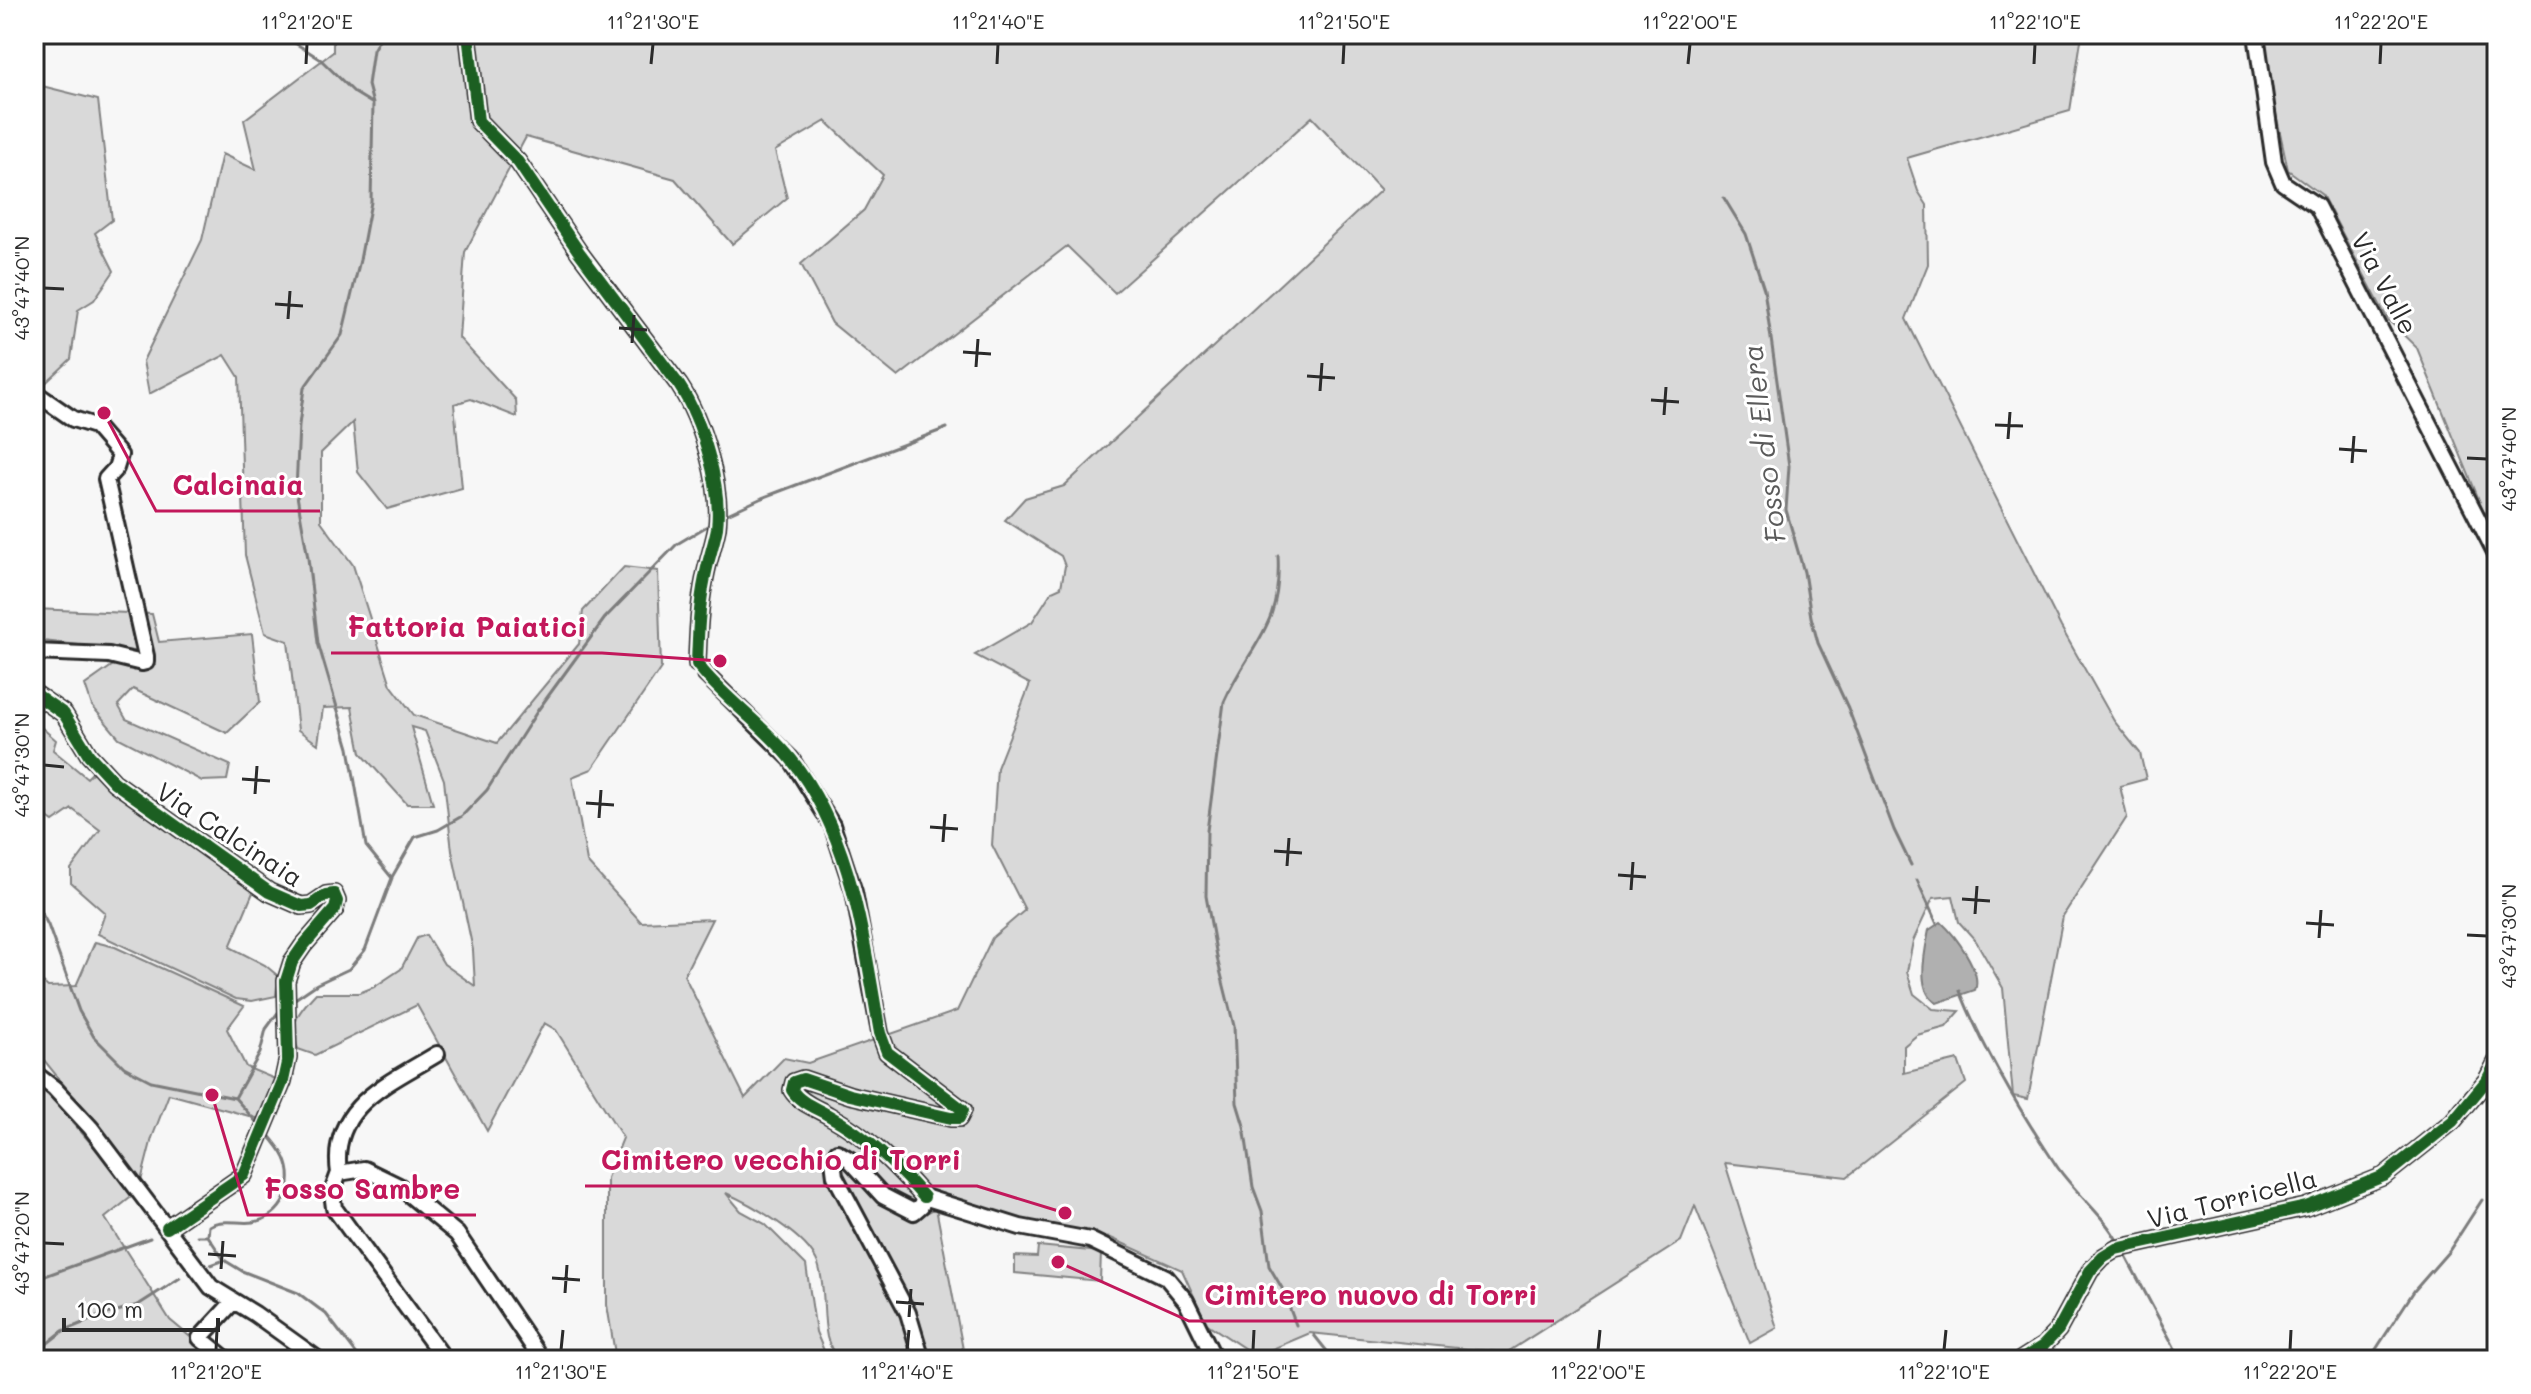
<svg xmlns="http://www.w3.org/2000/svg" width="2531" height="1394" viewBox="0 0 2531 1394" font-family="Mali,sans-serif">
<rect width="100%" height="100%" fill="#f7f7f7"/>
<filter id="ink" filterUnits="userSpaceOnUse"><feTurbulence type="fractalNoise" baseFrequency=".0125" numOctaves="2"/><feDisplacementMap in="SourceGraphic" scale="16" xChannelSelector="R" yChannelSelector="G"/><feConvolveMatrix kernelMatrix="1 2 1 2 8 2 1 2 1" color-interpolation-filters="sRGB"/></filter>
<g filter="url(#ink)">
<path fill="#d9d9d9" stroke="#828282" stroke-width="2" fill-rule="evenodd" d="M333 34H2082L2070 111 1907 158 1918 191 1927 205 1928 264 1906 319 2061 627 2114 721 2140 753 2146 779 2120 786 2127 817 2063 916 2028 1099 2013 1096 2003 988 1976 941 1959 922 1953 896 1933 898 1913 941 1907 972 1914 994 1933 1009 1960 1011 1946 1027 1917 1035 1904 1046V1073L1958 1060 1966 1083 1847 1177 1725 1163 1777 1328 1750 1343 1695 1206 1681 1241 1506 1353 1310 1333 1256 1356 1206 1323 1182 1270 1111 1238 1033 1229 918 1184 911 1187 914 1199 908 1212 914 1219 936 1208 965 1360H837C834 1353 829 1345 827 1337 822 1313 826 1287 818 1264 808 1236 751 1204 726 1193L741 1211 765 1224 806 1265 816 1332 828 1360H616L607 1305V1178L623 1138 556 1030 544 1023 487 1131 417 1005 315 1055 298 1049C289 1022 298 1012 316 993H359L374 987 401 969 417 938 426 935 444 964 475 986 473 950 452 851 444 780 425 731 411 727 433 804H407L361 753 352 707 323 708 318 744 298 730 288 641 265 633 245 555 239 377 225 355 149 394 143 361 202 240 222 154 256 170 244 120 333 52ZM1312 117 1381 190 1064 486 1025 498 1005 520 1061 556 1065 566 1061 587 1052 591 1032 622 975 655 1030 684 997 768 992 845 1025 910 992 938 957 1011 808 1063 784 1058 745 1098 684 975 712 919 641 922 587 862 572 777 592 769 661 668 658 571 624 567 583 611 579 644 497 743 414 715 391 685 353 565 321 521V453L353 422 358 472 387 509 462 488 454 404 471 399 517 417 516 400 459 338 465 252 526 137 675 179 732 244 787 198 775 151 826 121 883 175 864 210 801 264 832 323 898 377 1067 246 1115 293Z
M2259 34H2497V544L2417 348 2388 320 2322 195 2288 170Z
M34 84 98 100 112 220 95 233 114 271 94 300 78 310 71 359 34 394Z
M34 609 152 614 159 642 252 634 260 702 227 733 133 689 118 705 126 719 230 765 227 780 202 781 119 738 92 706 85 685 133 651 34 640Z
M34 721 56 740 53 750 87 778 97 768 157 823 254 890 230 947 265 965 278 976 276 996 252 1001 236 999 98 934 105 913 71 883V869L100 830 72 809 53 822 34 809Z
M95 942 115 947 244 1006 227 1029 246 1067 275 1079 260 1119 169 1094 152 1138 141 1181 40 1055 34 1052V975L48 987 76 986Z
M34 1078 44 1084 61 1109 135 1194 105 1218 170 1320 213 1356 210 1360H34Z
M1038 1246 1101 1252 1100 1281 1015 1273V1256L1037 1257Z"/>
<path fill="#b0b0b0" stroke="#7b7b7b" stroke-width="2" d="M1941 922C1955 935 1983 972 1975 990L1937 1003C1915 991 1925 951 1929 930Z"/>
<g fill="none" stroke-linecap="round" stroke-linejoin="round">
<path stroke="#7b7b7b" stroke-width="3" d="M281 34 320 59 355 93 373 104
M1724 198 1746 234 1764 289 1789 466 1786 510 1804 572 1811 617 1818 643 1848 708 1894 830 1911 865
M723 516 762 498 947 428
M1278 556C1282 629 1250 643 1224 702L1207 831 1206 896 1218 962 1234 1026 1237 1103 1244 1126 1253 1187 1262 1211 1269 1266 1282 1288 1296 1325
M392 877 415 837 438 830 462 816 487 790 538 710 605 618 677 544 714 522
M1917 880 1937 924
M34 899 48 925 79 1011 94 1037 124 1067 151 1081 235 1098 258 1124
M1960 991C1985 1053 2021 1113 2058 1168 2077 1195 2104 1215 2119 1244
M292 1001 317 984 349 969 365 950 392 878 366 846 349 748 318 643 308 558 296 490 299 425 304 388 342 335 360 260 371 202 373 104 368 85 373 50 382 34
M235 1098 260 1053 266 1029 282 1007
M266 1132C273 1140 281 1149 285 1158 297 1184 283 1218 253 1222 239 1224 221 1218 209 1226L208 1236 224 1260 242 1271 298 1293 326 1314 361 1360
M197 1236H208
M2123 1251 2181 1360
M211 1265 222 1261
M34 1280 150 1238
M1314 1335 1334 1360
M34 1354 63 1331 100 1316 138 1305 180 1278
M2369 1360 2414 1291 2449 1251 2482 1200"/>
<defs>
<path id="minor" d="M468 34 478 121 518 162 579 252 679 385C702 420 722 486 717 528 714 544 708 560 705 577 699 606 698 634 697 664
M2256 34 2274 162 2283 183 2317 206 2497 556
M34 392 73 419 95 426 120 455 116 468 106 479 146 656V662L142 663 109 655 34 652
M705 674 791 759 832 825 854 892 880 1033 887 1052 963 1110 959 1118H951L850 1095 803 1079 794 1082 792 1090C799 1102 816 1108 828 1115 868 1137 894 1163 924 1197
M34 693 64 714 89 755 114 782 269 892 301 906 311 905 326 895 334 894 337 901 335 909 303 946 292 962 286 981 288 1058 283 1081 244 1175 167 1228
M34 1073 54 1088 91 1128 211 1287 255 1314 319 1360
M339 1173C329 1106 390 1083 437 1054
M924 1197 1020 1227 1090 1240 1166 1277 1186 1301 1215 1360
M227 1360 200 1338 233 1302
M445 1360 334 1208 332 1192 339 1173 364 1169 399 1186 457 1234 542 1360
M922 1360 908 1313 835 1176 833 1160 837 1152 849 1159 883 1196 914 1212 921 1206 924 1197
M2021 1360 2043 1346 2058 1330 2090 1271 2103 1257 2116 1249 2306 1207 2384 1176 2453 1121 2487 1080 2497 1061"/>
</defs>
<use href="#minor" stroke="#2b2b2b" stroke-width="20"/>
<use href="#minor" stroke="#fff" stroke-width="14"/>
<defs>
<path id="cycleway" d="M468 34 478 121 518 162 579 252 679 385C702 420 722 486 717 528 714 544 708 560 705 577 699 606 698 634 697 664 724 699 763 724 791 759 853 837 863 939 880 1033L887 1052 963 1110 959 1118H951L850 1095 803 1079 794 1082 792 1090C799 1102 816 1108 828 1115 868 1137 894 1163 924 1197
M34 693 64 714 89 755 114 782 269 892 301 906 311 905 326 895 334 894 337 901 335 909 303 946 292 962 286 981 288 1058 283 1081 244 1175 167 1228
M2021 1360 2043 1346 2058 1330 2090 1271 2103 1257 2116 1249 2306 1207 2384 1176 2453 1121 2487 1080 2497 1061"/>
</defs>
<use href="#cycleway" stroke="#fff" stroke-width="17"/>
<use href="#cycleway" stroke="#1b5e20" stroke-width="12"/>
</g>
</g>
<path fill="none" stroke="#2b2b2b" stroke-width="3" d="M306 64 307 44M651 64 653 44M997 64 998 44M1343 64 1344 44M1688 64 1690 44M2034 64 2035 44M2380 64 2381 44M44 288 64 289M275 304 303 306M288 319 290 291M619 328 647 330M632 343 634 315M963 352 991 354M976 367 978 339M1307 376 1335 378M1320 391 1322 363M1651 400 1679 402M1664 415 1666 387M1995 425 2023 426M2008 439 2010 412M2339 449 2367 451M2467 458 2487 459M2352 463 2354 436M44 765 64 767M242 779 270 781M255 794 257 766M586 803 614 805M599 818 601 790M930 827 958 829M943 842 945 814M1274 851 1302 853M1287 866 1289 838M1618 875 1646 877M1631 890 1633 862M1962 899 1990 901M1975 914 1977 886M2306 923 2334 925M2467 935 2487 936M2319 938 2321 910M44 1243 64 1244M208 1254 236 1256M221 1269 223 1241M552 1278 580 1280M565 1293 567 1265M896 1302 924 1304M909 1317 911 1289M216 1350 217 1330M561 1350 563 1330M907 1350 909 1330M1253 1350 1254 1330M1598 1350 1600 1330M1944 1350 1946 1330M2290 1350 2291 1330"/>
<g text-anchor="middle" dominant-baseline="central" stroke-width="6" stroke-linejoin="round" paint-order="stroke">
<g font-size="26" fill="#2b2b2b" stroke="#fff">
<text transform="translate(2385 283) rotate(62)">Via Valle</text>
<text transform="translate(230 834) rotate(33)">Via Calcinaia</text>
<text transform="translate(2232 1198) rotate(-14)">Via Torricella</text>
</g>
<g font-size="28" font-style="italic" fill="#5a5a5a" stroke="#fff">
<text transform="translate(1763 444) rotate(-97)">Fosso di Ellera</text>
</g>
</g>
<path fill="none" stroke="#c2185b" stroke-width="3" d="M104 413L156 511H320M720 661L602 653H331M1065 1213L977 1186H585M212 1095L248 1215H476M1058 1262L1189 1321H1554"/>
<g fill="#c2185b" stroke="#fff" stroke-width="3">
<circle cx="104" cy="413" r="8"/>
<circle cx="720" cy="661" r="8"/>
<circle cx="1065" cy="1213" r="8"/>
<circle cx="212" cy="1095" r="8"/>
<circle cx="1058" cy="1262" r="8"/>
</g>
<g font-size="28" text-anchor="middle" font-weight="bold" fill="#c2185b" stroke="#fff" stroke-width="6" stroke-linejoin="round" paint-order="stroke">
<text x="238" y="495">Calcinaia</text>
<text x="467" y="637">Fattoria Paiatici</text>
<text x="781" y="1170">Cimitero vecchio di Torri</text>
<text x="362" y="1199">Fosso Sambre</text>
<text x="1371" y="1305">Cimitero nuovo di Torri</text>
</g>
<rect width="2531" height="1394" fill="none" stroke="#fff" stroke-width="88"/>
<path d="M64 1318v12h154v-12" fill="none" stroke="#2b2b2b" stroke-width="4"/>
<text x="76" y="1318" font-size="24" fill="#2b2b2b" stroke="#ffffff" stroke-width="6" paint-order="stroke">100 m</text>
<rect x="44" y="44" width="2443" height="1306" fill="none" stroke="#2b2b2b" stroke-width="3"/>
<g font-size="20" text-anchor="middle" fill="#2b2b2b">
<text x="307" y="29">11°21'20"E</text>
<text x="653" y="29">11°21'30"E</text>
<text x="998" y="29">11°21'40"E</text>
<text x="1344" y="29">11°21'50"E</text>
<text x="1690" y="29">11°22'00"E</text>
<text x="2035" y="29">11°22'10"E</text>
<text x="2381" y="29">11°22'20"E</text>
<text transform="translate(22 288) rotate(-90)" y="7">43°47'40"N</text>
<text transform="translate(2509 459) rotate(-90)" y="7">43°47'40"N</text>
<text transform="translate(22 765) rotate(-90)" y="7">43°47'30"N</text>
<text transform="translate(2509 936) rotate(-90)" y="7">43°47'30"N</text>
<text transform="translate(22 1243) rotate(-90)" y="7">43°47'20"N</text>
<text x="216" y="1379">11°21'20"E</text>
<text x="561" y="1379">11°21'30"E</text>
<text x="907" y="1379">11°21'40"E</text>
<text x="1253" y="1379">11°21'50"E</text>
<text x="1598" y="1379">11°22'00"E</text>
<text x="1944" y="1379">11°22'10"E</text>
<text x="2290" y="1379">11°22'20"E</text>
</g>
</svg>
